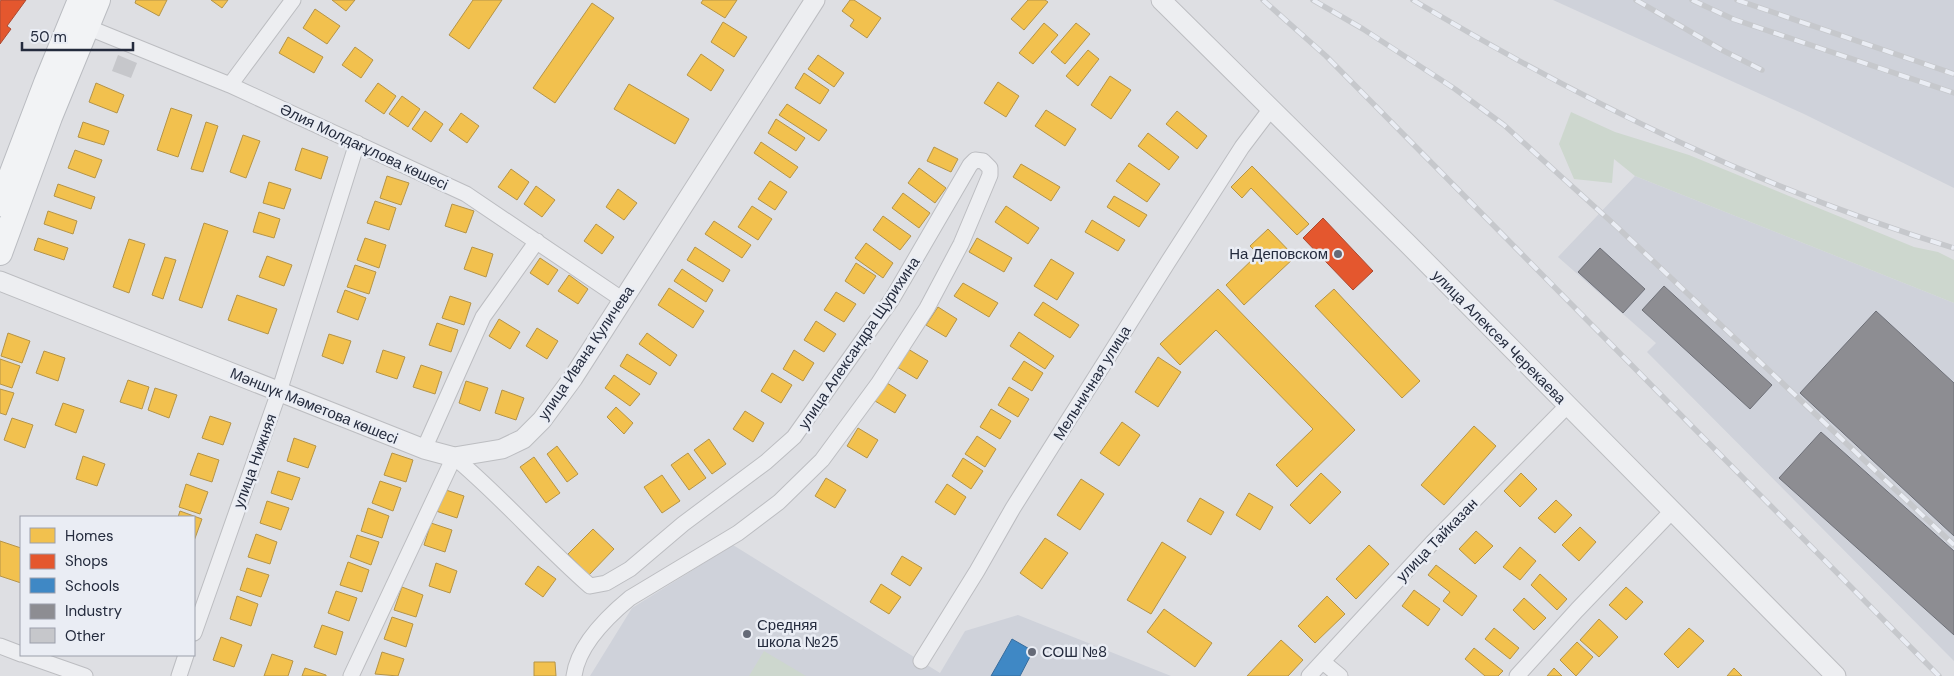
<svg xmlns="http://www.w3.org/2000/svg" width="1954" height="676" viewBox="0 0 1954 676" font-family="'DM Sans',sans-serif">
<rect width="100%" height="100%" fill="#dedfe3"/>
<path fill="#cfd2da" d="M1553 0H1954V188L1804 114Z
M1635 176 1954 303V661L1647 352 1656 343 1558 257Z
M733 545 940 673 965 631 1018 615 1171 676H590L632 608Z"/>
<path fill="#cdd7ce" d="M1571 112 1615 132 1689 155 1914 247 1938 252 1954 260V303L1635 176 1614 159 1612 183 1574 179 1559 144Z
M764 651 806 676H749Z"/>
<path fill="#f2c14e" stroke="#b49449" d="M136 0H167L159 16 135 3Z
M211 0H228L222 8Z
M332 0H355L346 11Z
M473 0H502L469 49 449 35Z
M703 0H737L725 18 701 3Z
M850 0H854L881 18 867 38 850 26 854 20 842 11Z
M1028 0H1045L1048 2 1024 30 1011 19Z
M592 3 614 18 555 103 533 88Z
M315 9 340 26 327 44 303 28Z
M723 22 747 37 734 57 711 42Z
M1044 23 1058 35 1033 64 1019 53Z
M1076 23 1090 34 1065 64 1051 52Z
M288 37 323 57 314 73 279 53Z
M355 47 373 60 361 78 342 65Z
M1088 50 1099 59 1078 86 1066 76Z
M701 54 724 70 711 91 687 75Z
M818 55 844 73 834 87 808 69Z
M804 73 829 90 820 104 795 88Z
M1110 76 1131 90 1111 119 1091 105Z
M998 82 1019 96 1006 117 984 103Z
M96 83 124 95 117 113 89 102Z
M378 83 396 96 384 114 365 101Z
M629 84 689 119 675 144 614 109Z
M402 96 420 109 408 127 389 114Z
M787 104 827 130 819 141 779 115Z
M171 108 192 115 178 157 157 150Z
M1046 110 1076 129 1065 146 1035 126Z
M425 111 443 124 431 142 412 129Z
M1177 111 1207 136 1197 149 1166 124Z
M461 113 479 126 467 143 449 130Z
M776 119 805 138 796 151 768 133Z
M83 122 109 131 104 145 78 137Z
M206 122 218 126 203 172 191 169Z
M1148 133 1179 157 1169 170 1138 146Z
M243 135 260 141 246 178 230 172Z
M761 142 798 167 790 178 754 153Z
M934 147 958 159 951 172 927 161Z
M302 148 328 157 321 179 295 170Z
M75 150 102 160 95 178 68 168Z
M1129 163 1160 184 1147 202 1116 181Z
M1021 164 1060 187 1051 201 1013 177Z
M1252 166 1309 224 1297 235 1251 188 1242 198 1231 187Z
M919 168 946 188 935 203 908 183Z
M511 169 529 182 517 200 498 187Z
M387 176 409 183 401 205 380 198Z
M770 181 787 192 775 210 758 199Z
M269 182 291 189 284 209 263 203Z
M58 184 95 197 91 209 54 196Z
M536 186 555 200 542 217 524 204Z
M618 189 637 203 624 220 606 207Z
M903 193 930 213 919 228 892 208Z
M1114 196 1147 215 1139 227 1107 207Z
M375 201 396 208 389 230 367 223Z
M452 204 474 211 466 233 445 226Z
M752 206 772 219 758 240 738 227Z
M1006 206 1039 228 1028 244 995 222Z
M48 211 77 221 73 234 44 224Z
M259 212 280 219 274 238 253 232Z
M883 216 911 236 900 250 873 230Z
M1092 220 1125 240 1118 251 1085 232Z
M714 221 751 245 742 258 705 234Z
M204 223 228 231 202 308 179 300Z
M596 224 614 237 602 254 584 241Z
M1268 229 1295 257 1244 305 1226 285 1258 254 1250 246Z
M38 238 68 248 64 260 34 250Z
M365 238 386 245 379 268 357 260Z
M977 238 1012 258 1004 272 969 252Z
M129 239 145 244 129 293 113 287Z
M866 243 893 263 883 278 855 258Z
M472 247 493 254 486 277 464 269Z
M695 247 730 270 723 282 687 260Z
M267 256 292 265 284 286 259 277Z
M165 257 176 260 163 299 152 295Z
M540 258 558 270 548 285 530 273Z
M1051 259 1074 273 1057 300 1034 286Z
M856 263 876 276 864 294 845 281Z
M355 265 376 272 369 294 347 287Z
M682 269 713 290 706 302 674 281Z
M569 275 588 289 578 304 558 291Z
M963 283 998 303 989 317 954 296Z
M669 288 704 311 693 328 658 305Z
M1218 289 1355 430 1297 487 1276 465 1313 429 1216 330 1180 365 1160 344Z
M1334 289 1420 381 1402 398 1315 306Z
M345 290 366 298 358 320 337 312Z
M836 292 856 304 844 322 824 310Z
M237 295 277 309 268 334 228 320Z
M450 296 471 303 464 325 442 318Z
M1043 302 1079 325 1070 338 1034 315Z
M938 307 957 319 946 337 926 325Z
M499 319 520 332 510 349 489 336Z
M816 321 836 334 824 352 804 340Z
M437 323 458 330 451 352 429 345Z
M537 328 558 341 547 359 526 346Z
M1019 332 1054 356 1045 369 1010 346Z
M8 333 30 341 22 363 1 356Z
M647 333 677 355 670 366 639 344Z
M329 334 351 341 343 364 322 356Z
M908 349 928 361 917 379 897 367Z
M383 350 405 357 397 379 376 372Z
M794 350 814 363 803 381 783 369Z
M44 351 65 358 58 381 36 373Z
M627 354 657 373 650 385 620 366Z
M1158 357 1181 372 1158 407 1135 392Z
M0 359 20 366 12 388 0 384Z
M1024 361 1043 373 1032 391 1012 379Z
M421 365 442 372 435 394 413 387Z
M772 373 792 385 781 403 761 391Z
M614 375 640 394 630 406 605 388Z
M128 380 149 387 142 409 120 402Z
M466 381 488 388 480 411 459 403Z
M887 383 906 395 895 413 875 401Z
M1009 387 1029 399 1018 417 998 405Z
M155 388 177 395 169 418 148 410Z
M0 389 14 393 6 415 0 413Z
M502 390 524 398 516 420 495 413Z
M63 403 84 410 76 433 55 425Z
M616 407 633 423 624 434 607 417Z
M991 409 1011 421 1000 439 980 427Z
M745 411 764 423 753 442 733 429Z
M210 416 231 423 223 445 202 438Z
M12 418 33 425 25 448 4 440Z
M1122 422 1140 435 1119 466 1100 453Z
M1474 426 1496 446 1444 505 1421 485Z
M858 428 878 440 867 458 847 446Z
M977 436 996 449 985 467 965 454Z
M294 438 316 446 308 468 287 461Z
M709 439 726 464 712 474 694 450Z
M557 446 578 474 567 482 547 454Z
M198 453 219 460 212 482 190 475Z
M392 453 413 460 406 482 384 475Z
M688 453 706 478 689 490 671 465Z
M83 456 105 464 97 486 76 479Z
M534 457 560 493 546 503 520 467Z
M963 458 983 471 971 489 952 476Z
M278 471 300 478 292 500 271 493Z
M1321 473 1341 492 1310 524 1290 505Z
M1521 473 1537 489 1520 507 1504 491Z
M662 475 680 501 662 513 644 487Z
M826 478 846 490 835 508 815 496Z
M1081 479 1104 494 1080 530 1057 515Z
M380 481 401 488 393 511 372 503Z
M186 484 208 492 200 514 179 507Z
M947 484 966 497 955 515 935 502Z
M443 489 464 496 457 518 436 511Z
M1249 493 1273 507 1260 530 1236 515Z
M1200 498 1224 512 1211 535 1187 521Z
M1556 500 1572 515 1555 533 1538 518Z
M267 501 289 508 281 530 260 523Z
M368 508 389 516 382 538 361 531Z
M180 511 202 519 194 541V517H178Z
M431 523 452 530 445 552 424 545Z
M1580 527 1596 542 1579 561 1562 545Z
M593 529 614 549 589 575 568 554Z
M1476 531 1493 546 1475 564 1459 549Z
M256 534 277 542 270 564 248 557Z
M357 535 379 542 371 565 350 557Z
M1045 538 1068 553 1042 589 1020 573Z
M0 541 21 548V583L0 576Z
M1162 542 1186 557 1151 614 1127 600Z
M1369 545 1389 564 1356 599 1336 579Z
M1520 547 1536 561 1520 580 1503 567Z
M902 556 922 568 910 586 891 574Z
M348 562 369 570 362 592 340 585Z
M436 563 457 571 450 593 429 586Z
M1436 565 1477 596 1462 616 1443 601 1450 592 1428 575Z
M538 566 556 579 543 597 525 584Z
M247 568 269 575 261 597 240 590Z
M1540 574 1567 599 1557 610 1531 585Z
M881 584 901 597 889 614 870 602Z
M402 587 423 595 416 617 394 610Z
M1626 587 1643 602 1626 620 1609 605Z
M1414 590 1440 609 1428 626 1402 606Z
M336 591 357 598 349 621 328 613Z
M237 596 258 604 251 626 230 619Z
M1327 596 1345 614 1315 643 1298 626Z
M1524 598 1546 618 1534 630 1513 610Z
M1164 609 1212 643 1195 667 1147 632Z
M392 617 413 624 406 647 384 639Z
M1599 619 1618 637 1599 657 1580 640Z
M322 625 343 632 336 655 314 647Z
M1494 628 1519 648 1510 659 1485 639Z
M1689 628 1704 641 1678 668 1664 654Z
M221 637 242 645 234 667 213 660Z
M1281 640 1303 660 1288 676H1247Z
M1577 642 1593 657 1576 676 1560 660Z
M1474 648 1503 671 1498 676H1485L1465 659Z
M382 652 404 659 398 676 375 674Z
M272 654 293 661 288 676H264Z
M534 662H555L556 676H534Z
M305 668 326 675V676H302Z
M1554 668 1562 676H1547Z
M1734 668 1742 676H1727Z"/>
<path fill="#e4572e" stroke="#aa4a32" d="M1 0H26L7 26 11 29 0 44V2Z
M1323 218 1373 271 1353 290 1303 238Z"/>
<path fill="#3f88c5" stroke="#376c9c" d="M1012 639 1033 651 1020 676H991Z"/>
<path fill="#8d8d92" stroke="#6e7078" d="M1600 248 1645 289 1623 313 1578 272Z
M1664 286 1772 385 1750 409 1642 310Z
M1876 311 1954 383V536L1800 393Z
M1821 432 1954 551V635L1779 478Z"/>
<path fill="#c6c7cb" d="M118 55 137 63 131 78 112 71Z"/>
<g fill="none" stroke-linecap="round" stroke-linejoin="round">
<defs>
<path id="minor" d="M87 27 230 85 466 194 623 300
M230 85 293 0
M424 449 483 317 537 241
M194 633 279 392 357 143
M0 646 21 654
M25 655 85 676
M921 661 977 571 1013 508 1168 262 1242 147 1270 110
M1323 662 1340 676
M179 676 186 655
M351 676 454 457C502 497 543 545 590 586L606 583 630 569 683 524 766 462 794 437 892 299 970 165 975 160 983 161 990 168V175L961 244 927 308 878 384 822 460 779 502 738 533 630 598C607 617 578 645 574 676
M1309 676 1432 543 1567 406
M1517 676 1577 610 1672 511"/>
<path id="tertiary" d="M1161 0 1408 244 1836 676
M0 281 424 449 454 457 502 449 523 439 542 420 573 378 815 0"/>
<path id="primary" d="M0 204 46 83 80 0
M0 253 50 117 98 0"/>
</defs>
<use href="#minor" stroke="#bcbdc1" stroke-width="17"/>
<use href="#tertiary" stroke="#bcbdc1" stroke-width="21"/>
<use href="#primary" stroke="#babcc1" stroke-width="26"/>
<use href="#minor" stroke="#edeef1" stroke-width="15"/>
<use href="#tertiary" stroke="#edeef1" stroke-width="19"/>
<use href="#primary" stroke="#f2f3f5" stroke-width="24"/>
<defs>
<path id="rail" d="M1263 0 1326 56 1939 676
M1313 0 1363 29 1455 89 1504 125 1616 226 1954 545
M1413 0C1584 102 1763 190 1954 248
M1636 0 1722 50 1762 70
M1692 0 1733 19 1954 93
M1737 0 1954 74"/>
</defs>
<use href="#rail" stroke="#c6c8cc" stroke-width="5.5"/>
<use href="#rail" stroke="#eaedf4" stroke-width="4" stroke-dasharray="11" stroke-linecap="butt"/>
</g>
<g fill="#656a77" stroke="#eaedf4" stroke-width="2">
<circle cx="1338" cy="254" r="5"/>
<circle cx="747" cy="634" r="5"/>
<circle cx="1032" cy="652" r="5"/>
</g>
<g text-anchor="middle" dominant-baseline="central" stroke-width="5" stroke-linejoin="round" paint-order="stroke">
<g font-size="15" fill="#242b3d" stroke="#eaedf4">
<text transform="translate(364 147) rotate(25)">Әлия Молдағұлова көшесі</text>
<text transform="translate(1499 337) rotate(45)">улица Алексея Черекаева</text>
<text transform="translate(859 343) rotate(-56)">улица Александра Щурихина</text>
<text transform="translate(586 353) rotate(-56)">улица Ивана Куличева</text>
<text transform="translate(1092 383) rotate(-58)">Мельничная улица</text>
<text transform="translate(314 406) rotate(22)">Мәншүк Мәметова көшесі</text>
<text transform="translate(255 461) rotate(-70)">улица Нижняя</text>
<text transform="translate(1437 540) rotate(-46)">улица Тайказан</text>
</g>
<g font-size="15" fill="#242b3d" stroke="#eaedf4" text-anchor="start">
<text x="1328" y="254" text-anchor="end">На Деповском</text>
<text x="757" y="625">Средняя<tspan x="757" dy="17">школа №25</tspan></text>
<text x="1042" y="652">СОШ №8</text>
</g>
</g>
<rect x="20" y="516" width="175" height="140" fill="#eaedf4" stroke="#9b9fab"/>
<rect x="30" y="528" width="25" height="15" fill="#f2c14e" stroke="#9b9fab"/>
<text x="65" y="541" font-size="15" fill="#242b3d">Homes</text>
<rect x="30" y="554" width="25" height="15" fill="#e4572e" stroke="#9b9fab"/>
<text x="65" y="566" font-size="15" fill="#242b3d">Shops</text>
<rect x="30" y="578" width="25" height="15" fill="#3f88c5" stroke="#9b9fab"/>
<text x="65" y="591" font-size="15" fill="#242b3d">Schools</text>
<rect x="30" y="604" width="25" height="15" fill="#8d8d92" stroke="#9b9fab"/>
<text x="65" y="616" font-size="15" fill="#242b3d">Industry</text>
<rect x="30" y="628" width="25" height="15" fill="#c6c7cb" stroke="#9b9fab"/>
<text x="65" y="641" font-size="15" fill="#242b3d">Other</text>
<path d="M22 42v8h111v-8" fill="none" stroke="#242b3d" stroke-width="2.5"/>
<text x="30" y="42" font-size="15" fill="#242b3d" stroke="#eaedf4" stroke-width="4" paint-order="stroke">50 m</text>
</svg>
